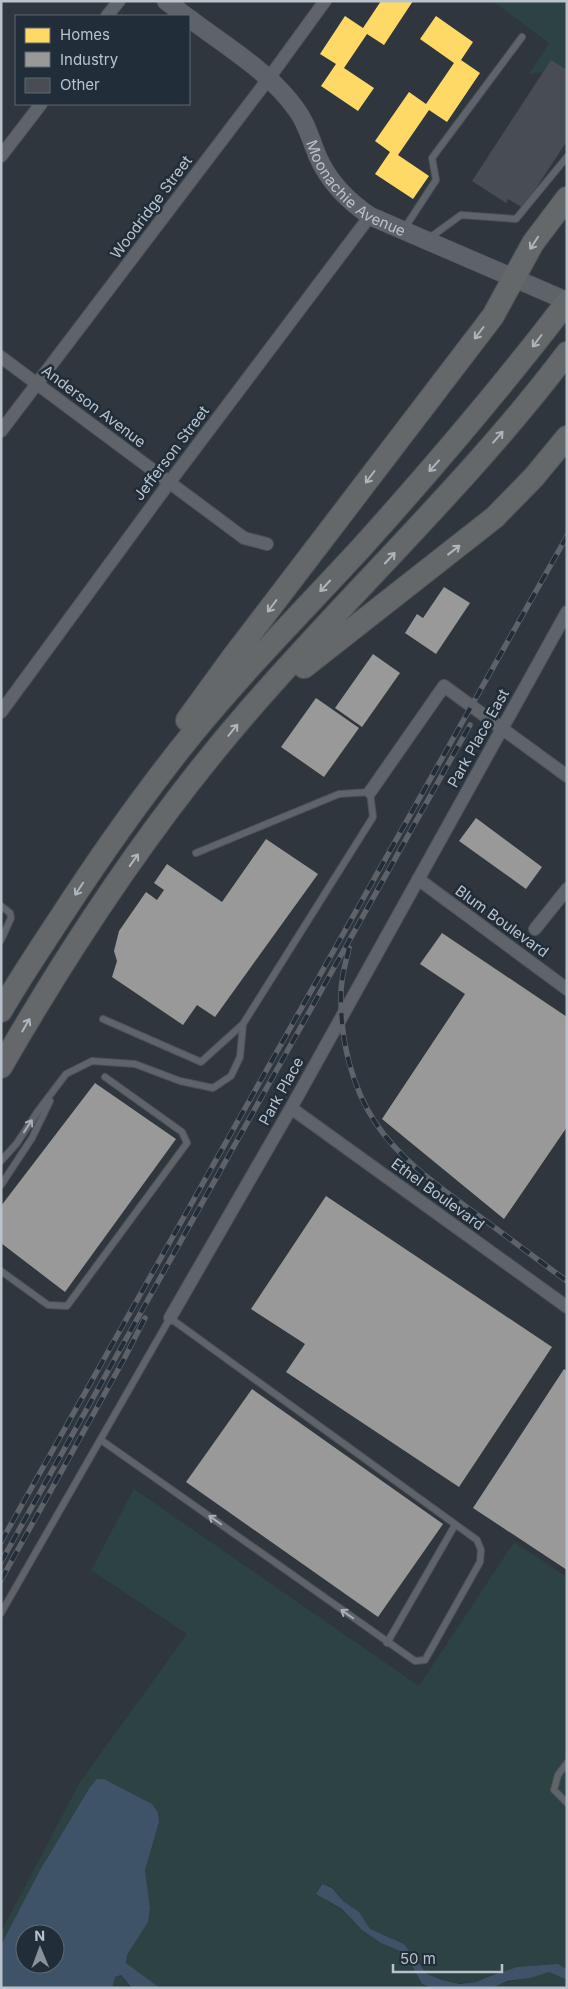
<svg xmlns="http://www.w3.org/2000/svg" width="568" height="1989" viewBox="0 0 568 1989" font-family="Inter,sans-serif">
<rect width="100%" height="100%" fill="#2f363d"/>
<path fill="#2c4243" d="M492 1H562L567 4V70L529 74 549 43Z
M134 1489 419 1686 514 1542 567 1577V1969L558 1964 517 1967 490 1975 476 1982 460 1983 442 1980 427 1974 404 1944 370 1929 359 1912 343 1901 332 1887 321 1884 316 1894 342 1910 362 1930 381 1943 405 1953 422 1984 432 1988H160L126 1963 127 1955 148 1922 150 1908 145 1870 159 1822V1812L152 1804 104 1779H97L90 1787 40 1870 1 1945V1932L80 1782 187 1634 91 1570Z
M549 1972 567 1980V1988H493C511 1979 530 1978 549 1972Z
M121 1976 131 1988H112L115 1977Z"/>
<path fill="#3e5368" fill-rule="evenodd" d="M97 1779H104L152 1804 158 1812 159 1822 145 1870 150 1908 148 1922 127 1955 126 1963 160 1988H132L121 1975 115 1977 112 1988H1V1945L40 1870 90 1787ZM25 1934H55V1964H25Z
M322 1884 332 1888 343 1901 359 1912 370 1929 404 1944 427 1974 442 1980 460 1984 476 1982 490 1976 517 1967 558 1964 567 1969V1980L549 1972 530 1978 507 1981 493 1988H433L422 1984 405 1953 381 1943 362 1930 342 1909 316 1894Z"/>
<path fill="#ffd966" d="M381 1H413L384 45 367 34 344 68 374 88 358 111 321 86 336 64 320 54 345 16 363 28Z
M436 16 473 42 461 60 480 73 447 122 429 110 398 155 429 176 413 199 375 174 390 152 375 141 409 92 426 104 454 63 420 39Z"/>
<path fill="#999" d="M444 587 470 603 436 654 405 633 417 614 423 618Z
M373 654 400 673 362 727 335 708Z
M316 698 359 728 324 777 281 747Z
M476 818 542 867 526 889 459 841Z
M266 839 318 874 215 1017 197 1005 183 1025 112 977 117 961 114 951 119 931 146 892 157 900 164 890 154 883 167 864 222 902Z
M442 933 567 1017V1127L504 1219 382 1119 465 994 420 964Z
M95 1083 176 1139 65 1292 1 1243V1206Z
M326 1196 552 1347 459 1487 286 1372 305 1344 251 1309Z
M564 1369 567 1371V1570L473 1508Z
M252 1389 443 1524 378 1617 186 1482Z"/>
<path fill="#474d53" d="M551 60 567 70V141L523 208 508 199 506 203 472 181Z"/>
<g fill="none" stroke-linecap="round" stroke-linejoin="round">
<defs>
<path id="lane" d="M404 229 436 180 432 158 522 37
M428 239 461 215 516 219 567 157
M1 906 10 913 11 918 1 940
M103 1019 201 1062 243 1024 373 817 370 792 339 794 196 853
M1 1161 17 1143 38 1111 66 1074 92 1061 135 1064 180 1081 213 1088 231 1076 240 1057 243 1024
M1 1185 32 1138 50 1101
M1 1271 48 1305 67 1306 187 1143 182 1132 105 1077
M1 1613 170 1318 477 1540 481 1550 480 1562 425 1660 415 1661 101 1440
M387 1643 455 1525
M567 1763 558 1775 554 1790 567 1803"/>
<path id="street" d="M107 16 119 1
M1 156 41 104
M1 357 244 538 267 544
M1 431 269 78 325 1
M1 712 169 483 370 216
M370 792 444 686 567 776
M418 879 567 989
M535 929 567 889
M291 1108 567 1307
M170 1318 291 1108 567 612"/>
<g id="secondary">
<path d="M166 1 186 16"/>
<path id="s1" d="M189 18C225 46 269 71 296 109 307 123 311 141 318 157 329 182 348 201 370 216L567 301"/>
</g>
<path id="highway" d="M304 667 495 517 534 477 567 437
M187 720 232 658 493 316 533 243 567 198
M1 1011C20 978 41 947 62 915 103 852 146 791 193 733 246 668 305 609 362 547 433 468 502 387 567 302
M1 1067C73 942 155 818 250 709 354 589 471 480 567 353"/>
</defs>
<use href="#lane" stroke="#4d5257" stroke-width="8"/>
<use href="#street" stroke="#4d5257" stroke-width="14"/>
<use href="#secondary" stroke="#4d5257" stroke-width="19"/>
<use href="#highway" stroke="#4b5259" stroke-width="24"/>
<use href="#lane" stroke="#5f646a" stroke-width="6"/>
<use href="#street" stroke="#5f646a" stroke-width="12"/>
<use href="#secondary" stroke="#5e6369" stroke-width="18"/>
<use href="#highway" stroke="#64686a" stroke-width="22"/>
<defs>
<path id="rail" d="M349 948C345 965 340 982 341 1000 341 1042 352 1087 375 1122 399 1159 438 1186 472 1211 504 1234 535 1258 567 1281
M1 1542 567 536
M1 1562 470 725
M1 1580 124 1359 145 1318"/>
</defs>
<use href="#rail" stroke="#5d6368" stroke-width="5.5"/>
<use href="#rail" stroke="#212d38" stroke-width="4" stroke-dasharray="11" stroke-linecap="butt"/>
</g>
<defs><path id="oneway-shaft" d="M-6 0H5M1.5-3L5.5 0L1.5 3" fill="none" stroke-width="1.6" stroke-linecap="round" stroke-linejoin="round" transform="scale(1.25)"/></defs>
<g stroke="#adb5bd">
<use href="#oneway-shaft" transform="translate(534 243) rotate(123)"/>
<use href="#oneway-shaft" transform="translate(479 333) rotate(127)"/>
<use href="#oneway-shaft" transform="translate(537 341) rotate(127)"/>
<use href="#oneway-shaft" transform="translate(498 437) rotate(-49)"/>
<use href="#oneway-shaft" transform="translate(434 466) rotate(132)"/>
<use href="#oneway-shaft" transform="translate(370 477) rotate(127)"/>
<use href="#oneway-shaft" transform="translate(454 550) rotate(-38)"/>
<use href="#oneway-shaft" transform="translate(390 558) rotate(-47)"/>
<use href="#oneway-shaft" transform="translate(325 586) rotate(133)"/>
<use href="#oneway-shaft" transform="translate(272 606) rotate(127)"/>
<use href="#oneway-shaft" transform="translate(233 730) rotate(-51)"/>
<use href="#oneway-shaft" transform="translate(134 860) rotate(-55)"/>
<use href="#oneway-shaft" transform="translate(79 889) rotate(123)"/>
<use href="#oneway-shaft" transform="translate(26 1025) rotate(-60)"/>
</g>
<g stroke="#a8b0b8">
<use href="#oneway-shaft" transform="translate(28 1126) rotate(-57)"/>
<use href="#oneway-shaft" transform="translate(215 1520) rotate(-145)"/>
<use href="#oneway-shaft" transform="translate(347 1614) rotate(-145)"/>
</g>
<g text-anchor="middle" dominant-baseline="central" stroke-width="5" stroke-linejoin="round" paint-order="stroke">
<g font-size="15" fill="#bac3cc" stroke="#212d38">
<text stroke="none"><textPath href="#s1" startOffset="244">Moonachie Avenue</textPath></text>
<text transform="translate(151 207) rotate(-53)">Woodridge Street</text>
<text transform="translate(94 406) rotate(37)">Anderson Avenue</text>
<text transform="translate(171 453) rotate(-53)">Jefferson Street</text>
<text transform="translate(478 738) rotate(-61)">Park Place East</text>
<text transform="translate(502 921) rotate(36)">Blum Boulevard</text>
<text transform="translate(281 1091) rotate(-61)">Park Place</text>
<text transform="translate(438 1194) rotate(36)">Ethel Boulevard</text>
</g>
</g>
<rect width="568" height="1989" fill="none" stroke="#bac3cc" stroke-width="5"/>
<rect x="15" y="15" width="175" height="90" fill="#212d38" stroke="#5e6973"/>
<rect x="25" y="28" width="25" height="15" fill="#ffd966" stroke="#5e6973"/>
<text x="60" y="40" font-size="15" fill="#bac3cc">Homes</text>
<rect x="25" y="52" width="25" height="15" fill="#999999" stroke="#5e6973"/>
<text x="60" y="65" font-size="15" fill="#bac3cc">Industry</text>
<rect x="25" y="78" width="25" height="15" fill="#474d53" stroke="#5e6973"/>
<text x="60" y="90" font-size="15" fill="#bac3cc">Other</text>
<g transform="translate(40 1949) rotate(359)"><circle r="24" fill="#212d38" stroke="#5e6973"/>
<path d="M0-4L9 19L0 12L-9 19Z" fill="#89929a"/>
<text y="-8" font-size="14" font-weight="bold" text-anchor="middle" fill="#bac3cc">N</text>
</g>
<path d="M393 1964v8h109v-8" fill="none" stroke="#bac3cc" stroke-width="2.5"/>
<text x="400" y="1964" font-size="15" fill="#bac3cc" stroke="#212d38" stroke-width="4" paint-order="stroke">50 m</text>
</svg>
